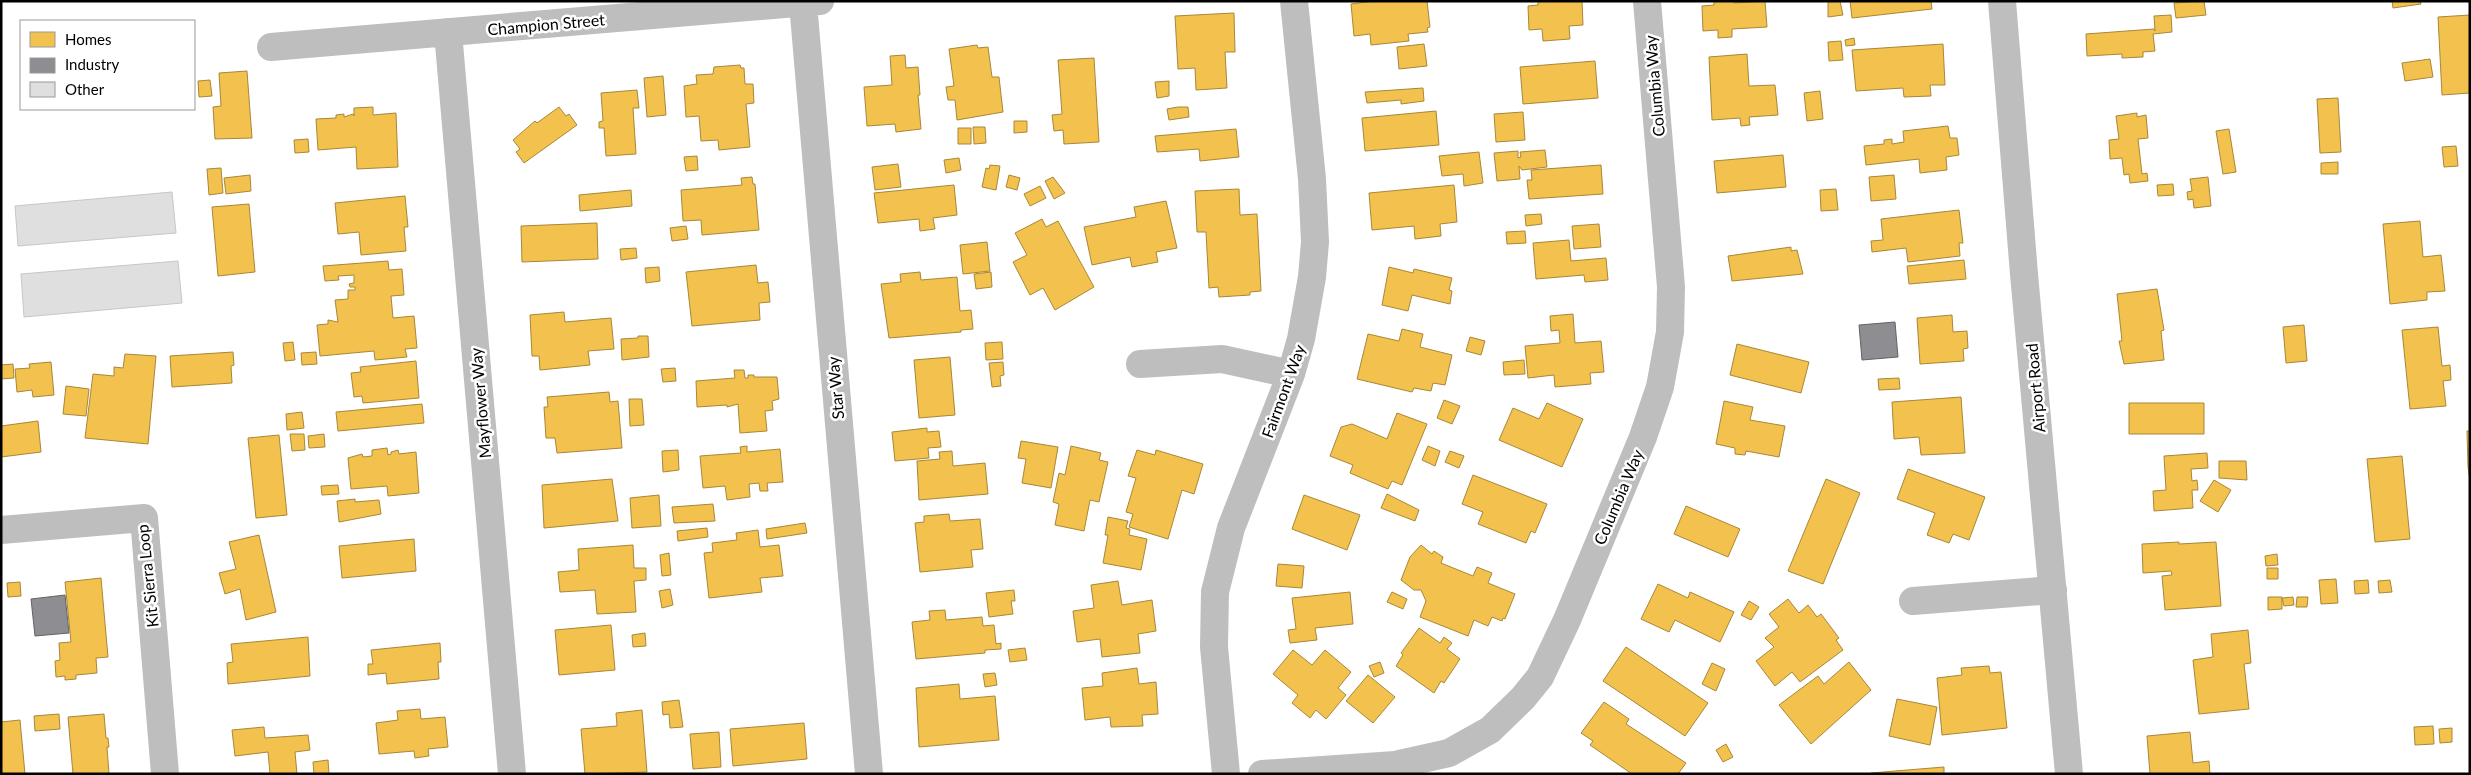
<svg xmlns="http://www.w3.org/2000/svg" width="2471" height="775" viewBox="0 0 2471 775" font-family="Lato,sans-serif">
<rect width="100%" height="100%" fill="#fff"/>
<path fill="#f2c14e" stroke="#a98737" d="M1427 1 1430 27 1427 28 1428 32 1408 34 1409 41 1371 45 1370 34 1354 36 1351 4 1374 1Z
M1538 1H1582L1583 25 1569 26 1570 39 1543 41 1542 29 1529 30 1528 6 1538 5Z
M1714 1H1734V3L1765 1 1767 27 1732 29V37L1718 38V30L1703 31 1702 6 1714 5Z
M1828 1H1840L1843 15 1828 17Z
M1850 1H1931L1932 9 1852 18Z
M2204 1 2206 15 2176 18 2174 3Z
M2392 1H2420L2421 4 2393 8Z
M1234 13 1235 52H1225L1227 88 1196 90 1195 68 1178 69 1175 16Z
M2171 15 2172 32 2153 34 2155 51 2143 52V57L2122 58V54L2087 56 2086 34 2154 29 2155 31 2154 16Z
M2470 15V93L2442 95 2438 17Z
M1854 38 1855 45 1846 46 1845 40Z
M1841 41 1843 60 1829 61 1828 42Z
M1424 44 1427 66 1399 69 1397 47Z
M1943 44 1945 85H1930L1931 96 1904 97 1903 88 1856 91 1852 50Z
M977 45 978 48 988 47 992 77H999L1003 112 957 120 955 100H948L946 87 954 86 949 49Z
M1747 54 1749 86 1775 85 1778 115 1749 117 1750 125 1741 126 1740 118 1712 120 1709 57Z
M905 55 906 68 918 67 920 95H918L921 129 896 132 895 124 867 126 864 87 892 85 890 56Z
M1094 58 1099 142 1064 144 1063 130 1054 131 1052 115 1062 114 1058 60Z
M2430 59 2433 77 2405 81 2402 63Z
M1595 61 1598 98 1523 104 1520 67Z
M740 65 741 68H744L745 84H753L754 103 746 104 750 147 719 150 718 140 701 141 699 116 686 117 684 86 697 84 696 75 713 74 714 67Z
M247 71 252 138 215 139 213 107 221 106 219 73Z
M663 76 666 115 647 117 644 78Z
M210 80 212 96 199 97 198 81Z
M1169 81V96L1157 98 1155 82Z
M1423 88 1424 101 1401 104V100L1367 103 1365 92Z
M637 90 639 108H633L636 154 606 156 604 128H599V122L603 121 601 93Z
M1820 91 1823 119 1807 121 1804 93Z
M2338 98 2341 152 2320 153 2317 99Z
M373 107V115L396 113 398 167 357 169 356 147 318 150 316 119 336 118V115L344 114V117L353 114 354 116V108Z
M559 107 566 116 569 114 577 125 524 163 516 152 520 149 513 140 535 121 537 123Z
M1178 107H1188L1189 117 1169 120 1167 109Z
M1436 111 1439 145 1365 151 1362 118Z
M1523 112 1525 140 1496 142 1494 114Z
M2137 113V117L2146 115 2148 138 2138 139 2142 174 2147 173 2148 181 2130 183 2129 174 2124 175 2122 158 2110 159 2109 140 2119 139 2116 116Z
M1014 121H1027V132L1014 133Z
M1948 126 1950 138H1957L1959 155 1946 157 1947 170 1920 173 1919 159 1866 165 1864 146 1884 144V140L1892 139V144L1904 142 1903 131Z
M973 127H985L986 143 974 144Z
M958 128H971V144H958Z
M1236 129 1239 157 1200 161 1199 149 1157 152 1155 136Z
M2229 129 2236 172 2223 174 2216 131Z
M308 139 309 152 295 153 294 140Z
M2456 146 2458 166 2444 167 2442 147Z
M1545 150 1547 167 1522 170 1519 166 1520 179 1497 181 1494 153 1518 151V158L1521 157 1520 152Z
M1479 152 1483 183 1464 186 1463 174 1442 176 1439 156Z
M1783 155 1786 187 1717 193 1714 161Z
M697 156 698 170 686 171 684 157Z
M959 158 961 170 946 173 944 160Z
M2338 162V174H2321V163Z
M898 164 901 187 875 190 872 167Z
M990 165 1000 166 996 190 982 187 986 168 989 169Z
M1601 165 1603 194 1529 199 1527 180H1532L1531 170Z
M221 168 223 193 209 195 207 169Z
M250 175 251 191 226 194 224 178Z
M1009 175 1020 178 1017 190 1006 187Z
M1894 175 1896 199 1871 201 1869 177Z
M752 177 753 184H755L759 230 702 235 701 220 683 221 681 190 742 185 741 178Z
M1053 177 1065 193 1054 199 1045 181Z
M2208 177 2211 206 2194 208 2193 199 2188 200 2187 192 2192 191 2190 179Z
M2173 184 2174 195 2158 196 2157 185Z
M954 185 957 215 933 218 935 229 920 231 919 219 878 223 874 193Z
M1454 185 1457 222 1440 224 1441 236 1415 239 1414 226 1372 230 1369 193Z
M1040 186 1046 198 1030 206 1024 194Z
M1239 189 1240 215 1257 214 1261 291 1250 292V295L1219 297 1218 287 1209 288 1206 232H1197L1195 191Z
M1836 189 1838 210 1821 211 1820 190Z
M631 190 632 206 580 211 579 195Z
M405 196 408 227H404L406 251 361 255 359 232 338 234 335 203Z
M1166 201 1177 248 1156 252 1158 262 1132 267 1130 257 1092 265 1084 227 1136 217 1134 207Z
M249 204 255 272 218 276 212 207Z
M1959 210 1963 243H1959L1960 256 1908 262 1906 248 1872 252 1871 241 1883 240 1881 219Z
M1541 214 1542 224 1526 226 1525 215Z
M1042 219 1046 227 1058 221 1094 287 1055 310 1043 288 1030 295 1013 262 1027 255 1015 233Z
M2420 221 2423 257 2441 255 2445 291 2427 292V300L2390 304 2383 224Z
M597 223 598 259 522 262 521 226Z
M1599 224 1601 247 1574 249 1572 226Z
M686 226 688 239 672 241 670 228Z
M1525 231 1526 243 1507 244 1506 232Z
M1569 240 1571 261 1606 258 1608 280 1585 282 1584 275 1536 279 1533 243Z
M987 242 990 271 963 274 960 245Z
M1791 247V251L1797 250 1803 274 1732 281 1728 256Z
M636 248 637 258 621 260 620 249Z
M1964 260 1966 279 1909 284 1907 266Z
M388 261 389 270 402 269 404 295 391 296 393 318 414 316 417 348 405 349 407 357 375 360 374 351 320 356 317 325 328 324V320L338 322 335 300 348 299V290H355V287H350L349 284 354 283V275L338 276 339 280 325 281 323 266Z
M756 265 758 283 768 282 770 302 759 303 760 320 692 326 686 272Z
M659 267 660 281 646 283 645 268Z
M1389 267 1413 273 1414 269 1452 278 1449 290 1452 291 1450 304 1412 295 1408 311 1382 305Z
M920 272 921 280 957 277 960 311 971 310 973 329 961 330V332L889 338 881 284 901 282 900 274Z
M991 272 992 287 976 289 974 274Z
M2157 289 2164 330 2161 331 2164 360 2124 364 2119 341H2122L2117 294Z
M564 312 565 322 611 318 614 349 588 351 590 365 540 370 539 356H532L530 315Z
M1573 314 1575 343 1601 341 1604 372 1590 373 1591 384 1555 387 1554 375 1528 378 1525 346 1560 343 1559 330 1551 331 1550 316Z
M1952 315 1953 332 1967 331 1968 348 1963 349 1964 361 1920 364 1917 318Z
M2304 325 2307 361 2286 363 2283 327Z
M2438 327 2442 366 2450 365 2451 380 2443 381 2446 406 2410 409 2402 330Z
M1402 329 1423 334 1420 347 1452 355 1445 385 1433 383 1431 391 1414 388 1412 392 1357 379 1368 334 1399 341Z
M638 336H648L649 357 622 360 621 339 638 338Z
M1470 337 1485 341 1481 355 1466 351Z
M293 342 295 360 285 361 283 343Z
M1002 342 1003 359 986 360 985 343Z
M1737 344 1809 362 1801 393 1730 375Z
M233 352 234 365 231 366 232 383 172 387 170 356Z
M316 352 317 364 302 365 301 353Z
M125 354 156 356 148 444 85 438 93 374 114 376V367L123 368Z
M950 357 955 415 919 418 914 360Z
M1524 360 1525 374 1504 375 1503 362Z
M416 361 419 398 363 403 362 396 354 397 351 373 361 372 360 367Z
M51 362 54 395 33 397 32 390 17 392 15 369 30 368 29 364Z
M1003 362 1004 375 1000 376 1001 386 992 387 989 363Z
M13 364 14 378 1 379V365Z
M675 368 676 381 663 382 661 369Z
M734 370H744L745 378H748V375H754V377H777L779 399 772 401 773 410 765 411 767 431 740 433 738 404 727 407V405L697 407 696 381 735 378Z
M1899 378 1900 389 1879 390 1878 379Z
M66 386 89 389 86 416 63 414Z
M609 392 610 402 618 401 622 448 557 453 555 438H546L544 407H548L547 397Z
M1961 397 1965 453 1921 455 1919 437 1894 439 1892 402Z
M629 399H642L644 425 630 426Z
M1444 400 1460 406 1452 424 1437 418Z
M1724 401 1753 407 1750 420 1785 426 1779 457 1746 451 1745 455 1735 454V448L1716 444Z
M1547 403 1583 419 1562 467 1499 440 1513 408 1539 419Z
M2129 403H2204V434H2129Z
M422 404 424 423 338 431 336 412Z
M302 412 304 428 287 430 286 414Z
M1397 413 1427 424 1402 485 1392 481 1388 489 1350 473 1353 465 1330 456 1341 427 1352 424 1387 439Z
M38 421 41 452 1 457V426Z
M927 428V432L939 431 941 447 928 448 929 458 895 461 892 432Z
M2467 431H2470V480L2468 467Z
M290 434H304L305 450 292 451Z
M324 434 325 447 309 448 308 436Z
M279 435 287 515 256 518 248 438Z
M1021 441 1058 447 1051 488 1022 483 1026 459 1018 458Z
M747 446V452L780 449 783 482 767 483 768 491H760L759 483 749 484 750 497 727 500 725 486 703 488 700 456 741 453 740 447Z
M1071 446 1101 453 1099 460 1108 462 1099 502 1090 500 1084 531 1055 525 1059 504 1053 502 1059 473 1065 475Z
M1428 446 1440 451 1435 466 1422 460Z
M387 448 388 455 391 454V452L398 450 399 454 416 452 419 493 388 496 387 486 351 489 348 458 362 454 363 457 372 456V450Z
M678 450 679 470 663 472 662 451Z
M1137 450 1155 455 1156 450 1203 464 1194 494 1182 490 1168 539 1129 527 1133 514 1126 512 1136 478 1128 476Z
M952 451 953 466 985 463 988 494 919 500 917 461 940 459 939 452Z
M1450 451 1464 456 1459 468 1445 462Z
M2207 453 2208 468 2191 469 2192 481 2197 480 2198 490H2192L2193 508 2154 511 2153 491 2166 490 2164 456Z
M2402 456 2410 539 2375 542 2367 459Z
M2219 461H2246L2247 480 2219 478Z
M1908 469 1985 497 1969 540 1953 534 1949 543 1927 535 1935 513 1897 499Z
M1473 475 1547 504 1535 533 1531 531 1526 543 1478 524 1483 512 1462 504Z
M612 479 618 521 544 528 542 485Z
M1826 479 1860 493 1823 584 1788 571Z
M2214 480 2231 490 2218 512 2200 501Z
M338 485 339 494 322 495 321 486Z
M1387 494 1419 510 1415 521 1381 508Z
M659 495 661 526 632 528 630 498Z
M1304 495 1360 515 1347 550 1292 529Z
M355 499V502L379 500 381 514 339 522 337 501Z
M713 504 715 521 674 523 672 507Z
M1686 506 1740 529 1728 557 1674 534Z
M949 514 950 521 980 519 983 549 971 550 973 567 920 572 915 523 924 522V516Z
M1108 517 1128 521 1126 528 1130 529 1129 535 1147 539 1141 570 1103 563 1108 535H1105Z
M805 523 807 533 767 539 766 529Z
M707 528 708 537 678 541 677 531Z
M758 530 760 547 779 545 783 576 760 578 762 592 709 598 704 553 713 552 712 543 737 540 736 533Z
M259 535 276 612 246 620 240 589 225 594 219 573 236 569 229 542Z
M414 539 416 571 342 578 339 546Z
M2179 542V544L2216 542 2221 606 2165 610 2162 576 2172 575 2171 571 2143 573 2142 544Z
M633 545 634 568H646V580L634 581 636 612 597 614 595 590 560 592 558 572 579 570 578 549Z
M1421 545 1432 554 1434 551 1443 557 1441 563 1473 576 1477 567 1492 573 1488 583 1515 594 1505 619 1503 618 1502 621 1492 617 1488 626 1474 620 1468 636 1420 617 1426 601 1421 590H1414L1401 580 1410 557Z
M669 553 671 575 662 576 660 555Z
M2277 554 2278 565 2266 566 2265 556Z
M1278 564 1304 566 1302 588 1276 586Z
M2267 568H2278V579H2267Z
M101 578 108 657 96 658 97 673 76 675V679L65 680V676L56 677 55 661 60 660 59 643 71 642 65 582Z
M2336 579 2338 603 2321 604 2319 580Z
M2368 580 2369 593 2355 594 2354 581Z
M2390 580 2392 592 2379 593 2378 581Z
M1118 581 1122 605 1152 600 1156 631 1138 634 1140 653 1102 657 1100 639 1077 642 1073 611 1094 608 1091 585Z
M20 582 21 596 8 597 7 583Z
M1658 584 1688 598 1690 592 1734 612 1720 642 1675 620 1669 632 1641 619Z
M670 589 673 605 662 608 659 591Z
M1014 590 1015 601H1011L1013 614 989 617 986 593Z
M1350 592 1353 624 1315 628 1317 640 1290 643 1288 630 1296 629 1292 598Z
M1392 592 1407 599 1403 609 1387 602Z
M2268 597H2282V609L2268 610Z
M2293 597 2294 605 2284 606 2282 598Z
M2297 597H2308L2307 607H2296Z
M1788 599 1799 613 1808 605 1817 617 1821 614 1839 638 1836 640 1843 650 1800 682 1792 672 1775 686 1756 661 1774 647 1765 638 1779 627 1769 614Z
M1749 601 1759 607 1751 620 1741 615Z
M945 610 946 620 982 617 983 626 994 625 996 644 1001 643V649L985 650V653L916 659 912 622 930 620 929 611Z
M611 625 615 670 559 675 555 630Z
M1419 628 1440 643 1444 637 1452 643 1447 649 1460 659 1444 683 1441 681 1434 693 1396 666 1403 655 1401 653Z
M2248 630 2251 663 2244 664 2249 709 2199 714 2193 660 2213 657 2211 634Z
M645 633 646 646 633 647 632 635Z
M308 637 310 676 228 684 227 663 233 662 231 644Z
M440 643 441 662H438L439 679 387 684 386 673 368 675V664H373L371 650Z
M1626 647 1708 703 1685 736 1603 681Z
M1025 648 1027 660 1010 662 1008 650Z
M1293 650 1312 665 1325 650 1351 672 1338 688 1346 695 1326 719 1316 710 1310 718 1292 703 1298 695 1273 674Z
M1380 662 1384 673 1374 677 1369 666Z
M1849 662 1871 690 1811 744 1779 705 1818 676 1824 684Z
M1712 663 1725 669 1716 691 1702 684Z
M1989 666 1990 673 2001 672 2007 728 1942 735 1937 678 1962 675 1961 668Z
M1137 668 1139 684 1156 682 1158 714 1142 715 1143 726 1111 727 1110 717 1085 720 1082 688 1103 686 1102 673Z
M995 673 997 685 985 687 983 674Z
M1368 675 1395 697 1373 723 1346 701Z
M959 684 960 699 995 696 999 740 919 747 916 688Z
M1897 699 1937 707 1930 745 1889 736Z
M679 700 683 727 670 728 669 714 663 715 662 702Z
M1604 702 1629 719 1626 724 1686 763 1678 774H1632L1590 745 1593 741 1581 733Z
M420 709 421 719 445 717 448 747 428 749 429 756 415 758 414 751 379 754 376 723 398 720 397 711Z
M642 710 647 772 585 774 581 729 617 726 616 713Z
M59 714 60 729 35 731 34 716Z
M104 714 106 738H108L109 747H107L109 774H73L68 717Z
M20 720 25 774H1V722Z
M804 723 807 759 733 766 730 729Z
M2433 726 2434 744 2415 745 2414 727Z
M264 727 265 738 308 735 310 750 295 752 297 774H270L268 752 235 756 232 730Z
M2452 728V742L2440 743 2439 729Z
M719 732 721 767 693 769 690 734Z
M2190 732 2193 763 2209 761 2210 774H2150L2147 736Z
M1726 744 1733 757 1723 762 1716 750Z
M328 760 329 774H314L313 762Z
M1944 767V774H1871V773Z"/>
<path fill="#8d8d92" stroke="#636366" d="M1895 322 1898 357 1862 360 1859 325Z
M65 595 69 633 35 636 31 599Z"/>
<path fill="#dfdfdf" stroke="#c7c7c7" d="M172 192 176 233 18 246 15 206Z
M178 261 182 303 24 317 21 274Z"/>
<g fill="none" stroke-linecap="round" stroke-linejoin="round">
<path stroke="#bebebe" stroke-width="28" d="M803 3 869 774
M448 32 512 774
M271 47 820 1
M1140 364 1222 359 1291 374
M1 530 144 518 165 774
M1913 601 2053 590
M1226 774 1214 647 1215 592 1231 528 1291 374 1301 339 1312 277 1315 242 1312 179 1294 1
M1262 774 1395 765 1449 753 1490 730 1523 698 1540 677 1567 620 1643 437 1660 387 1670 332 1671 287 1647 1"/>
<path stroke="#bebebe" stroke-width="28" d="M2002 1 2024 274 2069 774"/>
</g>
<g text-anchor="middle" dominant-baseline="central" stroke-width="5" stroke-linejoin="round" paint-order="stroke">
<g font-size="16" fill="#000" stroke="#fff">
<text transform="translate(546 24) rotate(-5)">Champion Street</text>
<text transform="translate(1654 86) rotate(-95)">Columbia Way</text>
<text transform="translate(835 388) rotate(-95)">Star Way</text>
<text transform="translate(2035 388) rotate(-95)">Airport Road</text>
<text transform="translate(1283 391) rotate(-70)">Fairmont Way</text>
<text transform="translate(480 403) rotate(-95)">Mayflower Way</text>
<text transform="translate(1618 497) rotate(-67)">Columbia Way</text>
<text transform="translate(147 576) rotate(-96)">Kit Sierra Loop</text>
</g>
</g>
<rect width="2471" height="775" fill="none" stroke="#000000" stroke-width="5"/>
<rect x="20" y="20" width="175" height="90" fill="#ffffff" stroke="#999999"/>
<rect x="30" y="32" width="25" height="15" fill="#f2c14e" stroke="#999999"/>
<text x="65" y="45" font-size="15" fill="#000000">Homes</text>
<rect x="30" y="58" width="25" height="15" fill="#8d8d92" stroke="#999999"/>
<text x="65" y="70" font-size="15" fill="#000000">Industry</text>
<rect x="30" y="82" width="25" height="15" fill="#dfdfdf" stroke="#999999"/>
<text x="65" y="95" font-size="15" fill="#000000">Other</text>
</svg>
